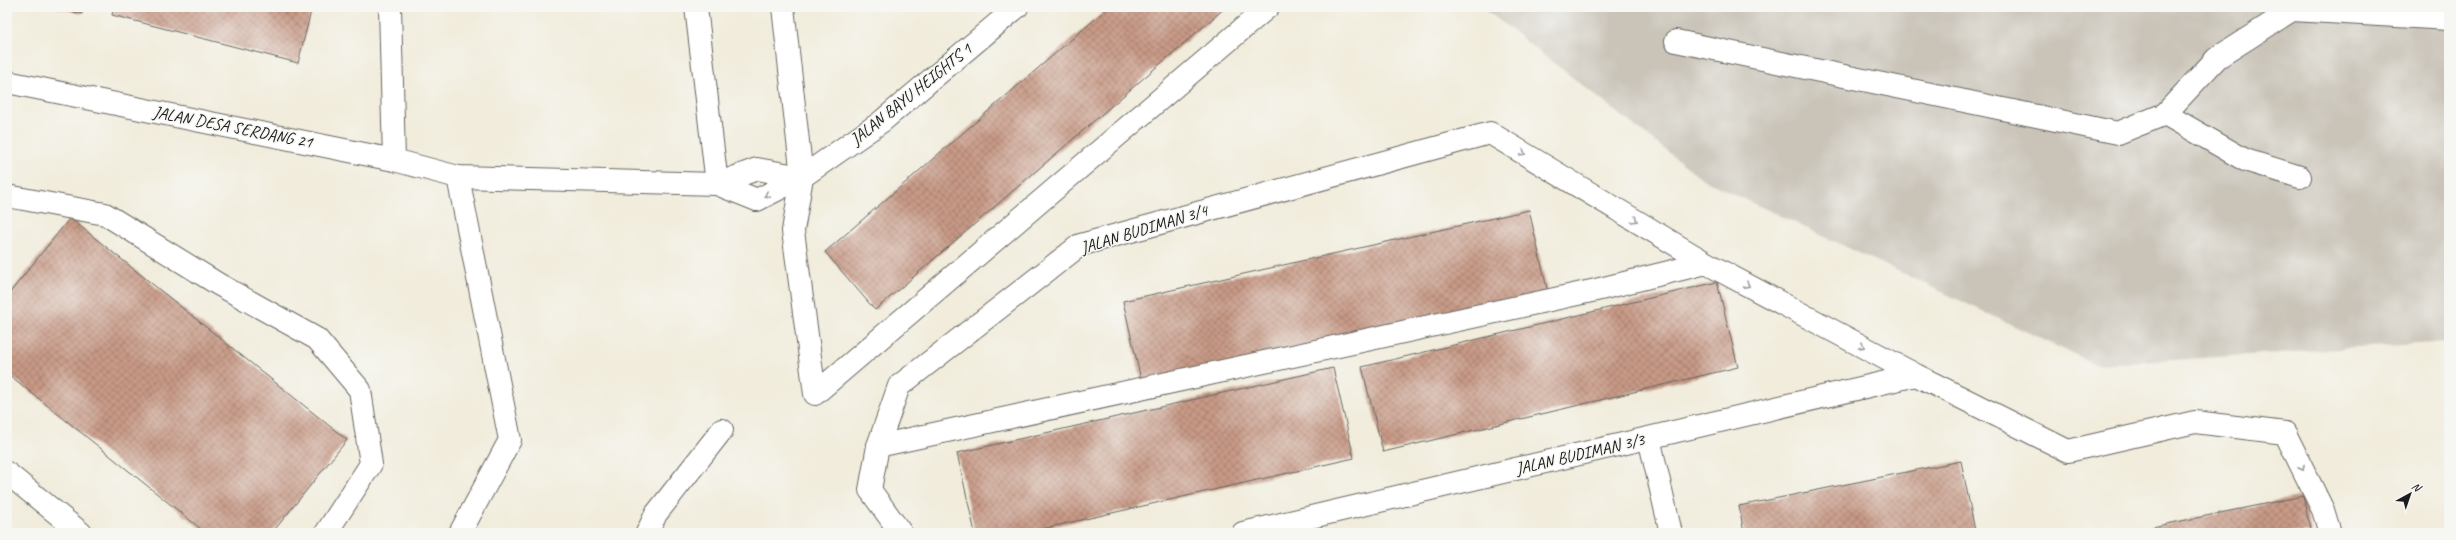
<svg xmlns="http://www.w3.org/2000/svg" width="2456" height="540" viewBox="0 0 2456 540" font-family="Caveat,sans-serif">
<defs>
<pattern id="building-cross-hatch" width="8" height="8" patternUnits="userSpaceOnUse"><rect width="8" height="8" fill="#c89a86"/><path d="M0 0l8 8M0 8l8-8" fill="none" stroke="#a27d6d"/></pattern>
</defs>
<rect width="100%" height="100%" fill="#f6f6f2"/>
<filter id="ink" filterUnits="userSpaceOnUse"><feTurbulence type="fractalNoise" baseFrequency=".025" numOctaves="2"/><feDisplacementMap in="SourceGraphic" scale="8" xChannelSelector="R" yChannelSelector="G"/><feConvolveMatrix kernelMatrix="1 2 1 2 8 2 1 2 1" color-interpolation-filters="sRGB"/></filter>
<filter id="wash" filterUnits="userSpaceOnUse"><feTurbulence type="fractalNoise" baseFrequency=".012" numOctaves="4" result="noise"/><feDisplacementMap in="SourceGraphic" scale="16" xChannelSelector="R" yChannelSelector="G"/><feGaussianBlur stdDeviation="0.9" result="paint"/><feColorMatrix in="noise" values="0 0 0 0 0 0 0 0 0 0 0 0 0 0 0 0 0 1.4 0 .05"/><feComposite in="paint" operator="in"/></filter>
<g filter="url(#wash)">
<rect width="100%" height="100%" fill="#f1ecdb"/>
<path fill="#c9c3b8" d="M1482 7H2449V342L2097 365 1704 180Z"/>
<g id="blocks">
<path fill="url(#building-cross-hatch)" d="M53 7H83L82 14Z
M114 7H312L298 63 112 15Z
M1109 7H1226L875 310 825 252Z
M1529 210 1548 293 1142 384 1123 301Z
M70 218 347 440 272 533H206L7 373V296Z
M1717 282 1738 367 1383 452 1362 367Z
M1333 368 1354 458 1024 533H975L957 453Z
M1961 461 1975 531 1744 533 1739 506Z
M2303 496 2311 533H2128V532Z
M1627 528 1628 533H1610V532Z"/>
</g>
</g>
<g filter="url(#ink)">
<use href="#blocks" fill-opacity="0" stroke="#67655f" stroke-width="1"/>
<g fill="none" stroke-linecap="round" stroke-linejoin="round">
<defs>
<path id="service" d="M696 7 717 184
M1676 41 2118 133 2165 114 2217 58 2292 10 2449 19
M2165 114 2245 160 2300 177
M458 177 510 440 460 533
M802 177 793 231 815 394 1268 7
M878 446 1596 290 1706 263
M647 533 656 514 722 430"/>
<path id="minor" d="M390 7 394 160
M783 7 802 177
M7 82 394 160 458 177 717 184
M802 177 757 169 717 184 757 200 802 177 881 122 1017 7
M7 196 105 214 218 284 317 339 360 390 371 464 326 533
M1649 438 1671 533
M7 473 81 533
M901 533 870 490 878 446 899 386 1080 245 1490 133 1706 263 1916 375 2068 451 2195 422 2285 433 2323 510 2330 533
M1243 533 1916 375"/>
</defs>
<use href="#service" stroke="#67655f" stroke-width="24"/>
<use href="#minor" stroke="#67655f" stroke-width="24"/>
<use href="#service" stroke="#fff" stroke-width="22"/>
<use href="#minor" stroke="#fff" stroke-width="22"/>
</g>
<defs><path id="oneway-chevron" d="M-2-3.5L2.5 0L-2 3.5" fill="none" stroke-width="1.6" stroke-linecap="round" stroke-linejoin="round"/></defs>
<g stroke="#999">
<use href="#oneway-chevron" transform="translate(1523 153) rotate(31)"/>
<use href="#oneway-chevron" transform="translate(767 195) rotate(153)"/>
<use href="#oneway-chevron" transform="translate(1635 220) rotate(31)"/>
<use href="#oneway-chevron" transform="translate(1747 285) rotate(28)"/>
<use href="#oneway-chevron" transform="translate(1862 346) rotate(28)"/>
<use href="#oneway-chevron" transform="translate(2302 468) rotate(63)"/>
</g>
</g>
<g text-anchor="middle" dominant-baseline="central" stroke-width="3" stroke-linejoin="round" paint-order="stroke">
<g font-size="17" fill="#1c1c1c" stroke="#f6f6f2">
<text transform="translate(911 94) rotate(-39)">JALAN BAYU HEIGHTS 1</text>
<text transform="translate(233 127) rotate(11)">JALAN DESA SERDANG 21</text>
<text transform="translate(1144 229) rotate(-17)">JALAN BUDIMAN 3/4</text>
<text transform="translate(1580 454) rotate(-13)">JALAN BUDIMAN 3/3</text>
</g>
</g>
<rect width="2456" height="540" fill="none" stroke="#f6f6f2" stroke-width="24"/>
<g transform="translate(2410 494) rotate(40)" stroke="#f6f6f2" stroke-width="3" paint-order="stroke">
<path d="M0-3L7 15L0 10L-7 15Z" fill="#1c1c1c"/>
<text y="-6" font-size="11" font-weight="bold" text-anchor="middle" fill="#1c1c1c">N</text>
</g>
</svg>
